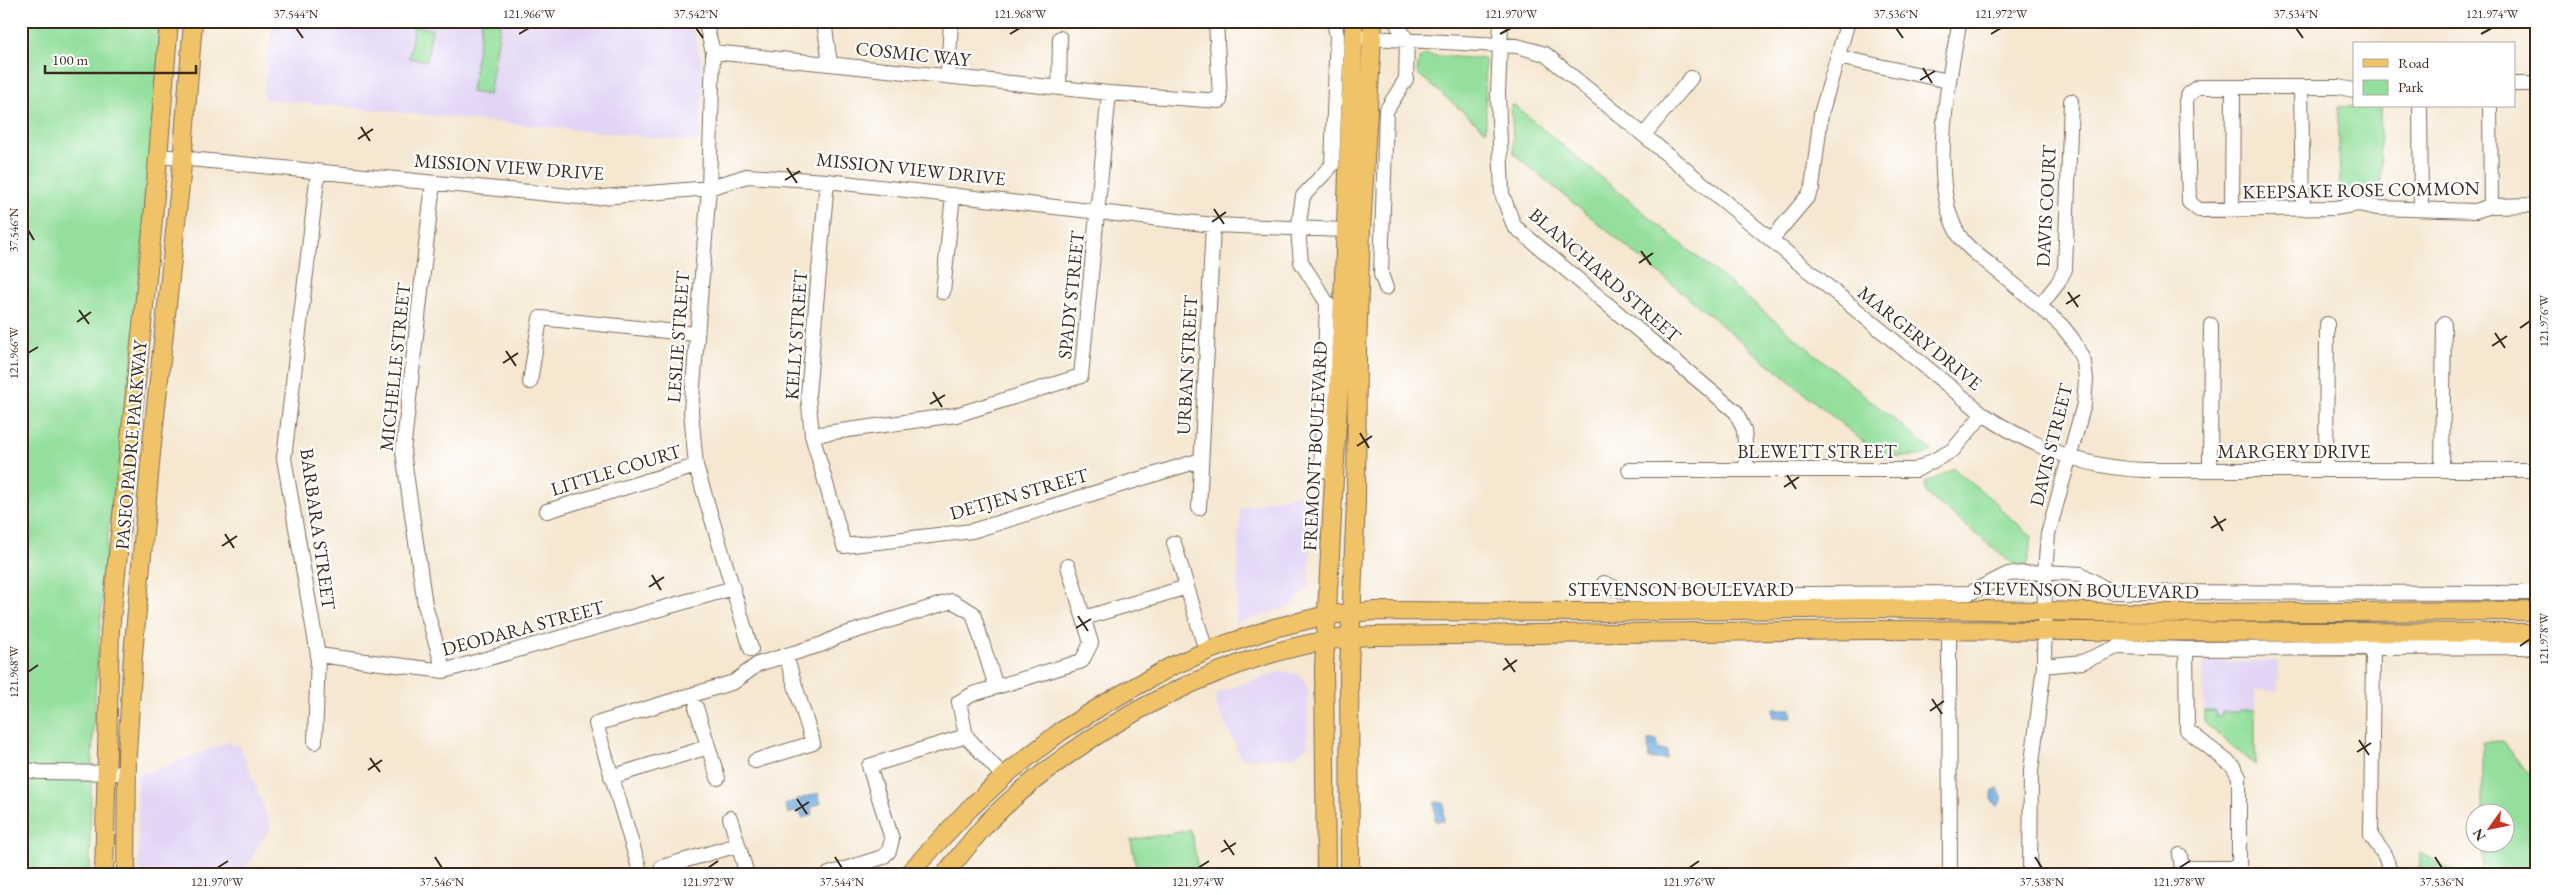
<svg xmlns="http://www.w3.org/2000/svg" width="2558" height="895" viewBox="0 0 2558 895" font-family="'EB Garamond',serif">
<rect width="100%" height="100%" fill="#fff"/>
<filter id="ink" filterUnits="userSpaceOnUse"><feTurbulence type="fractalNoise" baseFrequency=".02" numOctaves="2"/><feDisplacementMap in="SourceGraphic" scale="10" xChannelSelector="R" yChannelSelector="G"/><feConvolveMatrix kernelMatrix="1 2 1 2 8 2 1 2 1" color-interpolation-filters="sRGB"/></filter>
<filter id="wash" filterUnits="userSpaceOnUse"><feTurbulence type="fractalNoise" baseFrequency=".0096" numOctaves="4" result="noise"/><feDisplacementMap in="SourceGraphic" scale="20" xChannelSelector="R" yChannelSelector="G"/><feGaussianBlur stdDeviation="1.12" result="paint"/><feColorMatrix in="noise" values="0 0 0 0 0 0 0 0 0 0 0 0 0 0 0 0 0 1.4 0 .05"/><feComposite in="paint" operator="in"/></filter>
<g filter="url(#wash)">
<rect width="100%" height="100%" fill="#f5e7d0"/>
<path fill="#e1d4f4" d="M273 21H692L701 59 703 85 699 142 263 99Z
M1314 490 1309 586 1291 606 1236 623 1240 508Z
M2278 661V690H2255V765L2204 722V662Z
M1281 671 1297 674 1304 680 1308 689V746L1294 757 1242 759 1214 701 1219 692Z
M231 741 233 746 239 744 271 826 242 874H139L137 776Z"/>
<path fill="#93df9b" stroke="#67845c" d="M21 21H163L124 448C110 495 107 544 103 594 94 687 90 780 90 874H21Z
M482 21H501L489 95 471 92Z
M414 26 432 29 427 61 409 58Z
M1425 55 1485 59 1486 131 1417 73 1419 59Z
M1511 105H1514L1932 451 1920 456 1883 458 1514 154Z
M2380 106 2381 191 2340 190 2338 107Z
M1953 468 2000 506 1999 508 2032 536 2027 565 2015 566 1927 494 1925 482 1939 477Z
M2240 710H2255V765L2204 722V711H2216V717H2221L2222 712H2239Z
M2502 741 2537 782V874H2483V843L2506 842V812H2482V742Z
M1191 830 1199 874H1137L1131 840Z
M2420 853 2456 872V874H2419Z"/>
<path fill="#6aa9dd" stroke="#526a7e" d="M1773 709H1791L1792 718H1773Z
M1648 740H1657L1658 750H1667V759H1649Z
M1998 789 2003 799 1997 807 1991 799 1993 791Z
M818 793 821 803 811 808 812 815 802 818 799 811 788 814 785 804Z
M1435 802H1444V821H1435Z"/>
</g>
<g filter="url(#ink)">
<g fill="none" stroke-linecap="round" stroke-linejoin="round">
<defs>
<path id="minor" d="M705 21 713 52 709 188 691 411 696 466 751 649
M824 21 830 64
M1501 21 1498 94 1502 194 1514 226 1736 412 1744 430 1747 469
M1960 21C1948 78 1926 194 1963 241 1972 252 1985 260 1995 269 2018 287 2040 306 2062 326L2073 340 2084 362 2086 380 2084 404 2048 534 2045 572 2044 666 2031 771 2030 874
M1353 37 1517 46 1545 54 1983 414C2032 447 2084 468 2144 470H2537
M713 52 1109 93 1220 101 1216 21
M1838 57 1948 81
M948 76 951 21
M2514 84H2537
M1059 88 1060 38
M2301 88 2303 209
M2354 90 2338 87H2199L2189 94 2186 101 2189 202 2199 210 2335 208 2358 204 2377 208 2475 211 2491 206 2537 205
M2420 106 2421 209
M2490 106 2491 206
M1644 135 1691 78
M159 156 591 198 709 188 747 176 827 181 1213 225 1345 230
M827 181 808 395 812 435 844 546 972 531 1201 460
M433 183 403 452 425 605 444 671
M2232 210 2233 87
M1771 240 1808 196 1812 188 1821 114 1848 21
M1386 288 1381 274 1386 111 1406 79 1407 40 1395 21
M943 292 953 195
M2040 306 2058 283 2065 269 2071 101
M530 382 540 318 696 334
M812 435 956 415 1081 376 1109 93
M2210 469 2211 325
M2326 469 2327 324
M1629 470H1916L1953 450 1983 414
M2442 470 2444 324
M1321 471 1327 303 1301 262 1298 230 1303 196 1332 165 1337 36 1334 21
M1199 508 1213 225
M547 511 696 466
M1174 543 1206 651
M1604 583 1631 595 1970 593 2008 574 2045 572 2081 574 2111 592 2537 593
M1084 618 1187 587
M1949 630 1950 874
M2373 647 2371 836C2379 847 2391 860 2388 874
M2186 649 2187 730 2233 766 2239 777V874
M318 655 444 671 733 588
M2044 666 2082 662 2117 647 2186 649 2537 647
M696 707 718 778
M966 736 1004 777
M315 742 318 655 284 458 318 172
M755 761 813 743 786 656
M21 769 40 772 127 773
M611 777 708 747
M730 818 747 874
M2180 855 2182 868H2238
M662 867 738 845
M641 874 596 724 734 682 758 664 823 644 839 636 952 601 973 613 996 687
M829 874 883 857 889 851 892 839 869 766 966 736 959 702 973 694 1082 661 1091 643 1068 566"/>
<path id="major" d="M104 874 110 630 152 231 169 21
M126 874 127 754 133 655 151 453 181 176 193 21
M908 874 969 809 1009 772 1060 732 1106 703 1172 666 1212 649 1274 628 1327 615 1375 611 1602 612 1871 608 2146 613 2537 611
M945 874C959 857 972 840 986 824 1078 730 1241 640 1374 636L1871 630 2537 633
M1326 874 1324 667 1342 327 1354 21
M1350 874 1349 670 1356 501 1357 351 1361 230 1373 21"/>
</defs>
<use href="#minor" stroke="#7c6c5c" stroke-width="16"/>
<use href="#major" stroke="#7c6c5c" stroke-width="20"/>
<use href="#minor" stroke="#fff" stroke-width="14"/>
<use href="#major" stroke="#f0c369" stroke-width="18"/>
</g>
</g>
<path fill="none" stroke="#3b2a1e" stroke-width="2" d="M296 28 303 38M696 28 703 38M1896 28 1903 38M2296 28 2303 38M519 34 529 28M1010 34 1020 28M1500 34 1511 28M1991 34 2001 28M2481 34 2492 28M1923 68 1932 83M1920 80 1935 71M361 127 370 141M358 139 373 129M787 168 797 183M785 180 800 171M1214 209 1224 224M1212 222 1226 212M28 230 34 240M1641 251 1651 265M1639 263 1653 253M2068 292 2078 307M2066 304 2080 295M79 310 89 324M77 322 91 312M2520 328 2530 321M2495 333 2505 348M2492 346 2507 336M506 351 516 366M28 353 38 347M503 363 518 353M933 392 942 407M930 404 945 395M1360 433 1369 448M1357 446 1372 436M1787 475 1796 489M1784 487 1799 477M2214 516 2223 531M2211 528 2226 519M225 534 234 548M222 546 237 536M652 575 661 590M649 587 664 577M1078 616 1088 631M1076 628 1091 619M2520 646 2530 639M1505 658 1515 672M1503 670 1517 660M28 672 38 665M1932 699 1942 714M1930 711 1944 701M2359 740 2369 755M2357 752 2371 743M370 758 380 772M368 770 382 760M797 799 807 814M795 811 809 802M1224 840 1234 855M1221 852 1236 843M435 857 442 868M835 857 842 868M2035 857 2042 868M2435 857 2442 868M217 868 228 861M708 868 718 861M1198 868 1209 861M1689 868 1699 861M2179 868 2190 861"/>
<g text-anchor="middle" dominant-baseline="central" stroke-width="4.5" stroke-linejoin="round" paint-order="stroke">
<g font-size="19" fill="#3b2a1e" stroke="#fff">
<text transform="translate(913 54) rotate(6)">COSMIC WAY</text>
<text transform="translate(509 167) rotate(4)">MISSION VIEW DRIVE</text>
<text transform="translate(911 169) rotate(6)">MISSION VIEW DRIVE</text>
<text transform="translate(2361 190) rotate(-1)">KEEPSAKE ROSE COMMON</text>
<text transform="translate(2046 206) rotate(-87)">DAVIS COURT</text>
<text transform="translate(1605 275) rotate(41)">BLANCHARD STREET</text>
<text transform="translate(1071 295) rotate(-84)">SPADY STREET</text>
<text transform="translate(796 335) rotate(-86)">KELLY STREET</text>
<text transform="translate(678 337) rotate(-86)">LESLIE STREET</text>
<text transform="translate(1920 338) rotate(39)">MARGERY DRIVE</text>
<text transform="translate(1187 365) rotate(-87)">URBAN STREET</text>
<text transform="translate(395 367) rotate(-84)">MICHELLE STREET</text>
<text transform="translate(131 445) rotate(-85)">PASEO PADRE PARKWAY</text>
<text transform="translate(2051 445) rotate(-76)">DAVIS STREET</text>
<text transform="translate(1315 446) rotate(-87)">FREMONT BOULEVARD</text>
<text x="1817" y="451">BLEWETT STREET</text>
<text x="2294" y="451">MARGERY DRIVE</text>
<text transform="translate(616 470) rotate(-17)">LITTLE COURT</text>
<text transform="translate(1019 494) rotate(-16)">DETJEN STREET</text>
<text transform="translate(318 529) rotate(82)">BARBARA STREET</text>
<text x="1681" y="589">STEVENSON BOULEVARD</text>
<text transform="translate(2086 590) rotate(1)">STEVENSON BOULEVARD</text>
<text transform="translate(523 628) rotate(-15)">DEODARA STREET</text>
</g>
</g>
<rect width="2558" height="895" fill="none" stroke="#fff" stroke-width="55"/>
<rect x="2353" y="42" width="162" height="65" fill="#ffffff" stroke="#b1aaa5"/>
<rect x="2363" y="59" width="25" height="8" fill="#f0c369" stroke="#b1aaa5"/>
<text x="2398" y="68" font-size="15" fill="#3b2a1e">Road</text>
<rect x="2363" y="80" width="25" height="15" fill="#93df9b" stroke="#b1aaa5"/>
<text x="2398" y="92" font-size="15" fill="#3b2a1e">Park</text>
<g transform="translate(2490 828) rotate(237)"><circle r="24" fill="#ffffff" stroke="#b1aaa5"/>
<path d="M0-4L9 19L0 12L-9 19Z" fill="#c8321e"/>
<text y="-8" font-size="14" font-weight="bold" text-anchor="middle" fill="#3b2a1e">N</text>
</g>
<path d="M45 65v8h151v-8" fill="none" stroke="#3b2a1e" stroke-width="2.5"/>
<text x="52" y="65" font-size="15" fill="#3b2a1e" stroke="#ffffff" stroke-width="4" paint-order="stroke">100 m</text>
<rect x="28" y="28" width="2502" height="840" fill="none" stroke="#3b2a1e" stroke-width="2"/>
<g font-size="12" text-anchor="middle" fill="#3b2a1e">
<text x="296" y="18">37.544°N</text>
<text x="529" y="18">121.966°W</text>
<text x="696" y="18">37.542°N</text>
<text x="1020" y="18">121.968°W</text>
<text x="1511" y="18">121.970°W</text>
<text x="1896" y="18">37.536°N</text>
<text x="2001" y="18">121.972°W</text>
<text x="2296" y="18">37.534°N</text>
<text x="2492" y="18">121.974°W</text>
<text transform="translate(14 230) rotate(-90)" y="4">37.546°N</text>
<text transform="translate(2544 321) rotate(-90)" y="4">121.976°W</text>
<text transform="translate(14 353) rotate(-90)" y="4">121.966°W</text>
<text transform="translate(2544 639) rotate(-90)" y="4">121.978°W</text>
<text transform="translate(14 672) rotate(-90)" y="4">121.968°W</text>
<text x="217" y="886">121.970°W</text>
<text x="442" y="886">37.546°N</text>
<text x="708" y="886">121.972°W</text>
<text x="842" y="886">37.544°N</text>
<text x="1198" y="886">121.974°W</text>
<text x="1689" y="886">121.976°W</text>
<text x="2042" y="886">37.538°N</text>
<text x="2179" y="886">121.978°W</text>
<text x="2442" y="886">37.536°N</text>
</g>
</svg>
